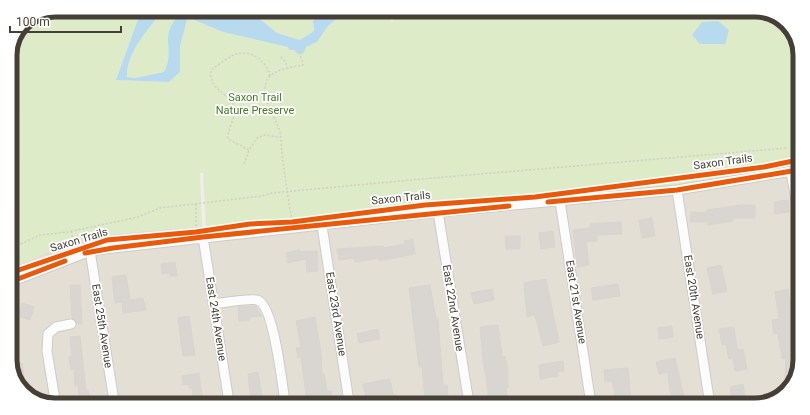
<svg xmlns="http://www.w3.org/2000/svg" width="810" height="415" viewBox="0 0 810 415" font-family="Roboto,sans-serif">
<rect width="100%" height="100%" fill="#f0eee8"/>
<path fill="#e4dfd5" d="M798 170 795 380 780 398 755 405 35 400 18 385 10 363V282L90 251Z
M202 226 203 233 112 244 10 278V268L76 240 119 233Z"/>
<path fill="#ddebc8" d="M55 10 141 11 116 80 169 82 180 72V46L187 20 192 19 223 32 288 47H306L317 42 328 26 345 12H390L392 24 394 12 775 15 793 30 800 52 798 170 677 190 322 226 312 220 206 231 203 172 200 173 202 226 120 233 76 240 10 268V52L23 23Z
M163 11H184C155 36 177 48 164 72L135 78 127 77C127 52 148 29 163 11Z
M250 11H277L287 18C298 17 305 12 316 12L313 21 314 31 300 40 277 33Z"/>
<path fill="#b8daee" d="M141 11H163C149 28 126 53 127 77L135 78 164 72C177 48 155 35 184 11H250L277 33 300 40 314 31 313 21 316 12H345L328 26 317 42 306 47 304 53 298 54 294 50H289L288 47 223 32 192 19 187 20 180 46V72L169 82 116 80Z
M277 11 306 12 299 17 287 18Z
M718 21 729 30 725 44H700L692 35 702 22Z"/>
<path fill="#d9d6d1" stroke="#d8d5ce" d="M788 200 789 212 775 214 774 202Z
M742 205H755V218H732L733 221 708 225V222H690L691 212 707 213V210Z
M652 218 655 236 642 238 639 220Z
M621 222 622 234 597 235V241L586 242 589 265 577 267 573 230 590 228V224Z
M553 231 555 247 541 249 539 233Z
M505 236H520V249H506Z
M413 239 415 254 379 261V258L355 262 354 258 339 260 337 249 383 246 384 248 405 244 404 241Z
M300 250V252L317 251 318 271 307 272 306 259 288 263 286 253Z
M175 262 177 276H170V273L162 274 161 264Z
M721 265 727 291 713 294 707 268Z
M126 275 130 300 143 298 146 310 123 313 122 302 115 303 112 277Z
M546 279 559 342 543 346 535 315 527 317 524 283Z
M618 284 620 296 593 300 591 288Z
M70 285H80L82 324H77L72 318Z
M430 285 436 319H438L443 386 447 385 448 399 425 400 422 367H419L409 288Z
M492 289 494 300 474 304 471 293Z
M788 289 793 318H796V344H794L795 378 785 377 786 358 782 359 778 333 774 334 772 320 779 319 775 292Z
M22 303 34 307 30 320 17 316 16 328H10V310L20 311Z
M255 306 262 316 250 317V320L239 321 238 307Z
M189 316 195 355 183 356 178 318Z
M315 317 321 353 322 374H324L327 391H331L332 402H307L301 357 298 358 296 348 301 347 296 321Z
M498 325 502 357 505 356 508 370V388H506L508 403H489L486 376 483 360 480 327Z
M672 326 673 337 659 339 658 328Z
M734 327 737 350 743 349 747 369 735 371 733 358 729 359 726 344 722 345 719 329Z
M378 329 380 339 359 343 357 334Z
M80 336 86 391 88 390 90 399 82 401H80L78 386H75L74 369 71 370 69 357 72 356 70 337Z
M675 358 685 401 674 403 670 390 668 372 659 374 656 362Z
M563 361 564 371 557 372 558 376 540 379 539 365Z
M22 363 25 384 29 383 31 391 26 392 18 385 11 364Z
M628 368 631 404H617L612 381 605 382 604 370Z
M258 372 263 402H251L248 374Z
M199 373 201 390 204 401H194L192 388H189V384L183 385 182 376Z
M390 379 393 395H396L397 403 367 402 363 384Z
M743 384 746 404 733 405 730 387Z"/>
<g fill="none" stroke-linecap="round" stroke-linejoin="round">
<defs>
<path id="minor" d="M791 172 798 211
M677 190 710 405
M560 201 591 404
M438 212 469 403
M322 226 349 402
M203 237 229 402
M90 251 114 401
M10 282 90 251 113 248 438 212 677 190 798 170
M213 304C222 303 250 298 257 300 274 304 282 384 285 402
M55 400 47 351 48 334 56 327 71 324"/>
</defs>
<use href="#minor" stroke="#cecbc6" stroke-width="11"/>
<path stroke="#d1ceca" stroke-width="1.5" stroke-dasharray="2 2" stroke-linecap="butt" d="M281 57 285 61 288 69
M270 76C266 60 250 48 233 55 226 59 218 65 211 70 209 84 217 88 226 96 230 99 233 104 236 109 235 117 226 133 228 139L249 150 257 138 265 135 280 137
M244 164 249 150
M292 221C288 198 285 177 282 154 281 145 282 133 277 124 271 111 261 95 267 80 272 70 292 67 303 65L300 54 303 53
M196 230V204
M71 231 76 248
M10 249 40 235 68 232 138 217 160 208 262 196 272 193 422 179 787 148"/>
<use href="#minor" stroke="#fdfcfc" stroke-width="9"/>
<defs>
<path id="cycleway" d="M548 202 677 190 798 170
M85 253 113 248 203 237 509 206
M10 273 107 240 196 232 250 224 292 222 425 205 535 197 764 167 798 160
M10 282 65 261"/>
</defs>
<use href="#cycleway" stroke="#fff" stroke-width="8"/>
<use href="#cycleway" stroke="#e8590c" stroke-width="5"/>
</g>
<g text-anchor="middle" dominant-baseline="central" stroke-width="3.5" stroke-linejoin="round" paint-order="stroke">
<g font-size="11" fill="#477827" stroke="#fff">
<text x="255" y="97">Saxon Trail<tspan x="255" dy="13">Nature Preserve</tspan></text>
</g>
<g font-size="11" fill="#453f35" stroke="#fff">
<text transform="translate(723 162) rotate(-8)">Saxon Trails</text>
<text transform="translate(401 198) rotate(-6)">Saxon Trails</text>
<text transform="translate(79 240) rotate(-17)">Saxon Trails</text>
<text transform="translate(694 297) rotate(81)">East 20th Avenue</text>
<text transform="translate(576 302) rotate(81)">East 21st Avenue</text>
<text transform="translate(453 308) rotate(81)">East 22nd Avenue</text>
<text transform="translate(336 314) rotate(81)">East 23rd Avenue</text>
<text transform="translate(216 319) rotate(81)">East 24th Avenue</text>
<text transform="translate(102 326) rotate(81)">East 25th Avenue</text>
</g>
</g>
<path d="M0 0H810V415H0ZM55 17H755A38 38 0 0 1 793 55V360A38 38 0 0 1 755 398H55A38 38 0 0 1 17 360V55A38 38 0 0 1 55 17Z" fill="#fff" fill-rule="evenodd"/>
<path fill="none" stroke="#453f35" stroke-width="5" d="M55 17H755A38 38 0 0 1 793 55V360A38 38 0 0 1 755 398H55A38 38 0 0 1 17 360V55A38 38 0 0 1 55 17Z"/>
<path d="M10 26v6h111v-6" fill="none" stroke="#453f35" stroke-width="2"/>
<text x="16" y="26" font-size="12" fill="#453f35" stroke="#ffffff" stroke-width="3" paint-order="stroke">100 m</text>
</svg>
